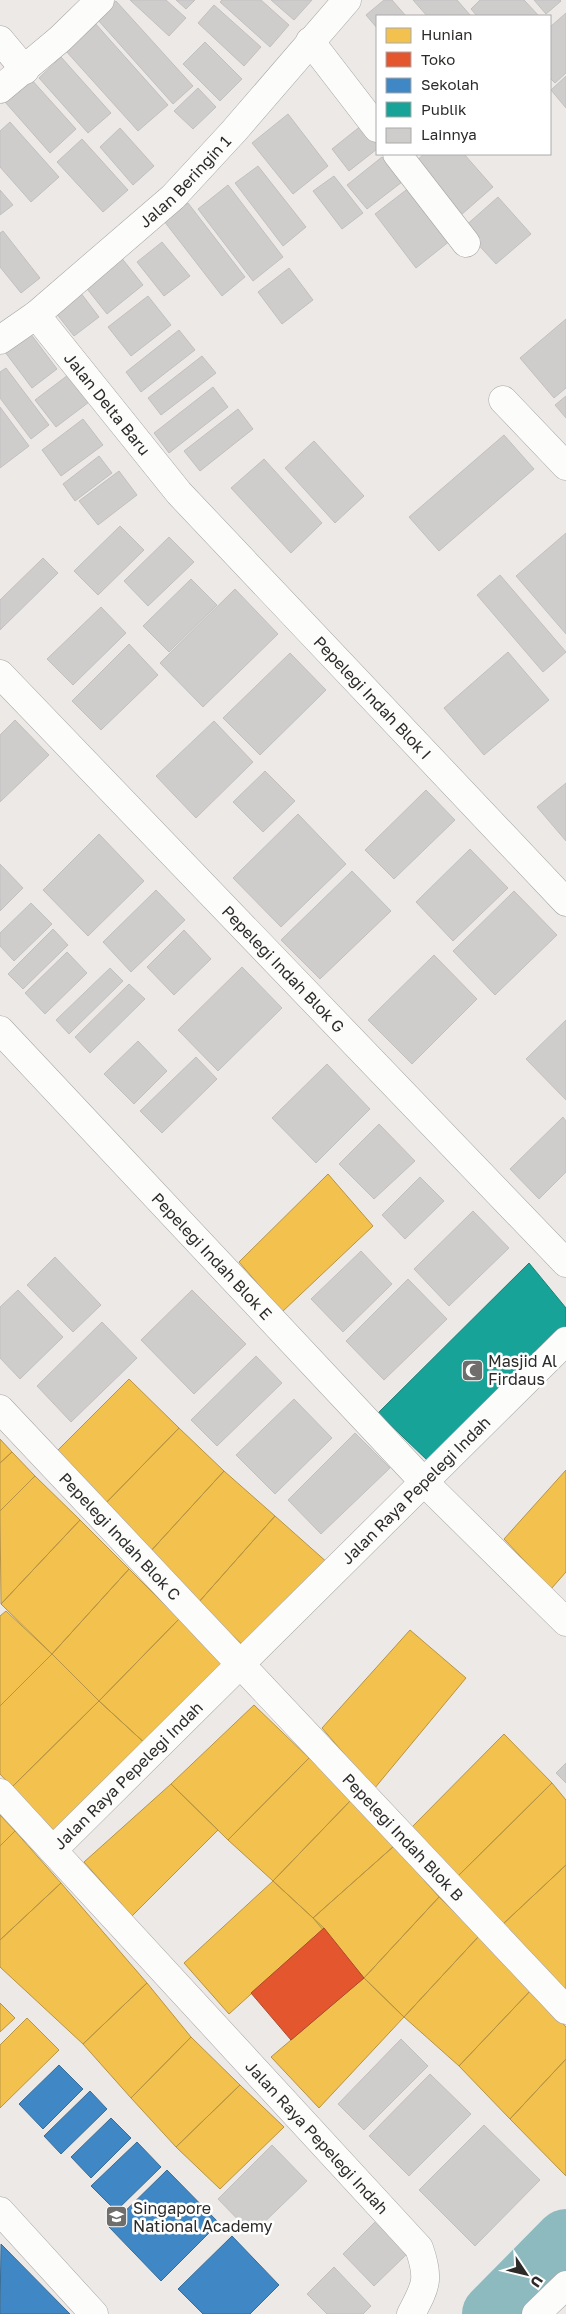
<svg xmlns="http://www.w3.org/2000/svg" width="566" height="2314" viewBox="0 0 566 2314" font-family="'Golos Text',sans-serif">
<rect width="100%" height="100%" fill="#ece9e7"/>
<path fill="#f2c14e" stroke="#b79443" d="M328 1174 373 1226 282 1312 239 1262Z
M129 1379 179 1428 103 1506 57 1451Z
M179 1428 224 1471 149 1553 103 1506Z
M0 1439 12 1452 0 1463Z
M12 1452 35 1476 0 1511V1463Z
M566 1470V1572L551 1589 504 1539Z
M224 1471 275 1516 198 1603 149 1553Z
M35 1476 80 1520 1 1604 0 1511Z
M275 1516 329 1564 247 1649 198 1603Z
M80 1520 129 1569 52 1654 1 1604Z
M129 1569 179 1619 99 1701 52 1654Z
M6 1611 52 1654 0 1706V1616Z
M179 1619 232 1670 149 1747 99 1701Z
M410 1630 466 1678 374 1789 322 1728Z
M52 1654 99 1701 12 1787 0 1774V1706Z
M99 1701 149 1747 59 1836 12 1787Z
M254 1705 309 1758 228 1840 171 1784Z
M504 1734 552 1783 457 1877 412 1827Z
M309 1758 351 1800 273 1881 228 1840Z
M552 1783 566 1800V1865L502 1925 457 1877Z
M171 1784 218 1830 132 1916 84 1862Z
M351 1800 394 1846 313 1918 273 1881Z
M0 1815 15 1831 0 1846Z
M15 1831 61 1883 0 1940V1846Z
M394 1846 439 1897 364 1978 313 1918Z
M566 1865V1993L502 1925Z
M273 1881 324 1928 229 2014 184 1963Z
M61 1883 147 1983 83 2044 0 1967V1940Z
M439 1897 479 1936 404 2017 364 1978Z
M479 1936 532 1989 459 2066 404 2017Z
M364 1978 404 2017 319 2108 271 2057Z
M147 1983 191 2037 131 2098 83 2044Z
M532 1989 566 2027V2059L510 2119 459 2066Z
M0 2003 15 2018 0 2032Z
M27 2018 59 2050 0 2108V2045Z
M191 2037 240 2085 176 2147 131 2098Z
M566 2059V2176L510 2119Z
M240 2085 284 2127 220 2189 176 2147Z"/>
<path fill="#e4572e" stroke="#ad4a2d" d="M324 1928 364 1978 291 2040 251 1993Z"/>
<path fill="#3f88c5" stroke="#396c96" d="M59 2065 83 2089 43 2129 19 2104Z
M90 2091 107 2109 61 2154 44 2136Z
M111 2118 131 2138 91 2178 71 2157Z
M137 2142 161 2167 116 2211 91 2186Z
M167 2170 219 2223 161 2281 109 2227Z
M232 2236 279 2285 250 2314H203L178 2289Z
M1 2244 70 2314H0Z"/>
<path fill="#17a398" stroke="#1d7f77" d="M529 1263 566 1308V1326L428 1461 378 1413Z"/>
<g fill="none" stroke-linecap="round" stroke-linejoin="round">
<path stroke="#8cbabe" stroke-width="62" d="M493 2314 566 2240"/>
</g>
<path fill="#cfcdcc" stroke="#c2c0bf" d="M130 0H166L186 18 169 36Z
M176 0H195L186 9Z
M222 0H261L289 25 270 47 220 2Z
M271 0H312L294 20Z
M384 0H392L406 16H377V28L366 15Z
M413 0H457L471 16H427Z
M480 0H524L539 16H477L471 9Z
M534 0H560L561 1 546 14Z
M116 1 193 86 173 104 97 19Z
M214 5 261 47 244 66 198 23Z
M566 13V73L555 83 550 78V27Z
M94 22 168 105 138 131 65 50Z
M205 42 242 79 220 101 183 64Z
M61 57 111 113 88 133 39 78Z
M566 76V108L551 90Z
M31 79 76 129 50 153 5 102Z
M198 88 216 107 193 129 174 111Z
M288 114 328 166 293 194 252 143Z
M10 122 59 177 31 202 0 167V131Z
M362 125 377 144V149L349 171 332 149Z
M120 128 154 166 133 185 100 147Z
M82 139 128 190 103 212 57 162Z
M424 154H464L493 187 461 215 415 162Z
M382 157 402 182 367 209 347 185Z
M258 166 306 227 283 246 235 183Z
M334 176 363 213 342 229 313 191Z
M228 185 283 257 253 281 198 209Z
M410 187 451 240 416 268 375 214Z
M0 190 13 205 0 215Z
M498 197 531 234 496 264 463 228Z
M188 203 245 277 222 296 164 221Z
M3 231 40 278 21 293 0 267V233Z
M162 242 190 276 164 296 137 262Z
M120 256 143 285 107 314 84 285Z
M289 268 313 300 282 324 258 292Z
M77 288 99 317 74 336 52 308Z
M148 296 171 325 131 356 108 327Z
M566 319V388L554 398 520 358Z
M27 329 57 369 32 388 2 348Z
M179 330 195 350 141 392 126 372Z
M202 356 216 373 161 415 148 398Z
M6 368 49 425 31 439 0 398V372Z
M72 372 93 399 56 427 35 400Z
M213 387 228 407 169 453 154 433Z
M566 396V418L555 405Z
M0 407 29 446 0 468Z
M238 409 253 429 200 471 184 451Z
M83 419 103 445 61 476 42 450Z
M504 435 534 469 439 551 409 517Z
M314 441 364 496 335 523 285 468Z
M99 456 112 473 75 501 63 484Z
M264 459 322 523 291 553 231 488Z
M119 471 137 495 98 525 79 501Z
M120 526 144 550 98 595 74 571Z
M566 533V634L516 576Z
M169 537 194 562 148 606 124 581Z
M43 558 58 573 0 630V600Z
M500 575 566 652 543 672 477 595Z
M191 579 217 605 169 652 143 626Z
M235 589 278 634 203 707 160 663Z
M101 607 126 633 73 685 47 659Z
M129 644 158 675 101 730 72 701Z
M508 652 549 700 484 755 444 708Z
M290 653 326 690 260 755 223 718Z
M15 720 49 755 0 802V735Z
M214 721 253 762 196 818 156 776Z
M265 771 295 801 263 832 233 802Z
M566 783V841L537 807Z
M426 790 455 820 394 879 365 850Z
M298 814 346 864 281 927 233 878Z
M99 834 144 881 88 936 43 890Z
M470 849 508 888 453 941 416 902Z
M0 864 23 888 0 911Z
M352 871 391 911 320 979 281 940Z
M156 890 185 920 131 972 103 942Z
M514 891 557 935 495 995 453 951Z
M31 903 52 924 14 961 0 946V933Z
M53 929 68 945 23 989 8 974Z
M184 930 211 959 174 995 147 967Z
M67 952 87 973 45 1014 25 993Z
M434 955 477 999 412 1064 368 1020Z
M242 967 282 1008 218 1071 178 1030Z
M110 968 123 981 69 1034 56 1020Z
M129 984 145 999 90 1053 75 1037Z
M566 1020V1100L526 1059Z
M138 1041 167 1071 134 1104 104 1074Z
M196 1057 217 1079 162 1133 140 1111Z
M327 1064 370 1109 316 1163 272 1118Z
M563 1117 566 1121V1172L539 1199 510 1169Z
M379 1124 415 1161 374 1199 339 1164Z
M420 1177 444 1201 405 1239 382 1215Z
M473 1211 509 1248 449 1306 414 1269Z
M361 1251 392 1284 343 1332 311 1299Z
M55 1257 101 1305 73 1332 27 1285Z
M408 1279 447 1319 384 1380 346 1341Z
M18 1290 63 1337 20 1379 0 1358V1307Z
M192 1290 246 1344 194 1394 141 1340Z
M102 1322 137 1358 71 1422 37 1386Z
M256 1356 282 1383 217 1446 191 1420Z
M294 1399 332 1438 275 1494 236 1455Z
M355 1433 390 1468 321 1534 288 1500Z
M566 1763V1783L556 1773Z
M401 2039 428 2066 364 2130 338 2104Z
M430 2074 471 2114 409 2176 369 2136Z
M484 2125 540 2180 475 2246 419 2190Z
M272 2145 307 2181 252 2234 218 2199Z
M376 2221 408 2253 374 2286 343 2254Z
M334 2267 371 2306 363 2314H327L307 2294Z"/>
<g fill="none" stroke-linecap="round" stroke-linejoin="round">
<defs>
<g id="minor">
<path d="M0 40 25 70"/>
<path d="M310 41 377 128"/>
<path d="M0 89 60 39 100 0"/>
<path d="M397 154 466 243"/>
<path id="s1" d="M36 315 179 493 566 902"/>
<path id="s2" d="M0 340 36 315 173 197 234 131 347 0"/>
<path d="M503 400 566 466"/>
<path id="s3" d="M0 674 566 1263"/>
<path id="s4" d="M0 1030 424 1482 566 1622"/>
<path id="s5" d="M0 1409 566 2010"/>
<path id="s6" d="M0 1793 419 2248C430 2279 426 2286 411 2314"/>
<path id="s7" d="M53 1850 566 1341"/>
<path d="M0 2211 94 2314"/>
<path d="M536 2314 566 2285"/>
</g>
</defs>
<use href="#minor" stroke="#a7a5a4" stroke-width="29"/>
<use href="#minor" stroke="#fcfcfb" stroke-width="28"/>
</g>
<defs>
<symbol id="mosque-square" viewBox="-11 -11 22 22"><rect x="-9" y="-9" width="18" height="18" rx="4" fill="#6f6e6c" stroke="#fff"/><path d="M3.5-4.9A6 6 0 1 0 3.5 4.9A5 5 0 1 1 3.5-4.9Z" fill="#fff"/></symbol>
<symbol id="school-square" viewBox="-11 -11 22 22"><rect x="-9" y="-9" width="18" height="18" rx="4" fill="#6f6e6c" stroke="#fff"/><path d="M0-5L7-2L0 1L-7-2ZM-4 1L0 2.5L4 1V4Q0 6-4 4Z" fill="#fff"/></symbol>
</defs>
<g fill-rule="evenodd">
<use href="#mosque-square" x="460" y="1358" width="25" height="25"/>
<use href="#school-square" x="104" y="2204" width="25" height="25"/>
</g>
<g text-anchor="middle" dominant-baseline="central" stroke-width="5" stroke-linejoin="round" paint-order="stroke">
<g font-size="16" fill="#2c2b2a" stroke="#fff">
<text stroke="none"><textPath href="#s2" startOffset="244">Jalan Beringin 1</textPath></text>
<text stroke="none"><textPath href="#s1" startOffset="114">Jalan Delta Baru</textPath></text>
<text stroke="none"><textPath href="#s1" startOffset="510">Pepelegi Indah Blok I</textPath></text>
<text stroke="none"><textPath href="#s3" startOffset="409">Pepelegi Indah Blok G</textPath></text>
<text stroke="none"><textPath href="#s4" startOffset="310">Pepelegi Indah Blok E</textPath></text>
<text stroke="none"><textPath href="#s7" startOffset="511">Jalan Raya Pepelegi Indah</textPath></text>
<text stroke="none"><textPath href="#s5" startOffset="175">Pepelegi Indah Blok C</textPath></text>
<text stroke="none"><textPath href="#s7" startOffset="106">Jalan Raya Pepelegi Indah</textPath></text>
<text stroke="none"><textPath href="#s5" startOffset="588">Pepelegi Indah Blok B</textPath></text>
<text stroke="none"><textPath href="#s6" startOffset="468">Jalan Raya Pepelegi Indah</textPath></text>
</g>
<g font-size="16" fill="#2c2b2a" stroke="#fff" text-anchor="start">
<text x="488" y="1361">Masjid Al<tspan x="488" dy="18">Firdaus</tspan></text>
<text x="133" y="2208">Singapore<tspan x="133" dy="18">National Academy</tspan></text>
</g>
</g>
<rect x="376" y="15" width="175" height="140" fill="#ffffff" stroke="#abaaaa"/>
<rect x="386" y="28" width="25" height="15" fill="#f2c14e" stroke="#abaaaa"/>
<text x="421" y="40" font-size="15" fill="#2c2b2a">Hunian</text>
<rect x="386" y="52" width="25" height="15" fill="#e4572e" stroke="#abaaaa"/>
<text x="421" y="65" font-size="15" fill="#2c2b2a">Toko</text>
<rect x="386" y="78" width="25" height="15" fill="#3f88c5" stroke="#abaaaa"/>
<text x="421" y="90" font-size="15" fill="#2c2b2a">Sekolah</text>
<rect x="386" y="102" width="25" height="15" fill="#17a398" stroke="#abaaaa"/>
<text x="421" y="115" font-size="15" fill="#2c2b2a">Publik</text>
<rect x="386" y="128" width="25" height="15" fill="#cfcdcc" stroke="#abaaaa"/>
<text x="421" y="140" font-size="15" fill="#2c2b2a">Lainnya</text>
<g transform="translate(526 2274) rotate(125)" stroke="#ffffff" stroke-width="4" paint-order="stroke">
<path d="M0-4L9 19L0 12L-9 19Z" fill="#2c2b2a"/>
<text y="-8" font-size="14" font-weight="bold" text-anchor="middle" fill="#2c2b2a">U</text>
</g>
</svg>
